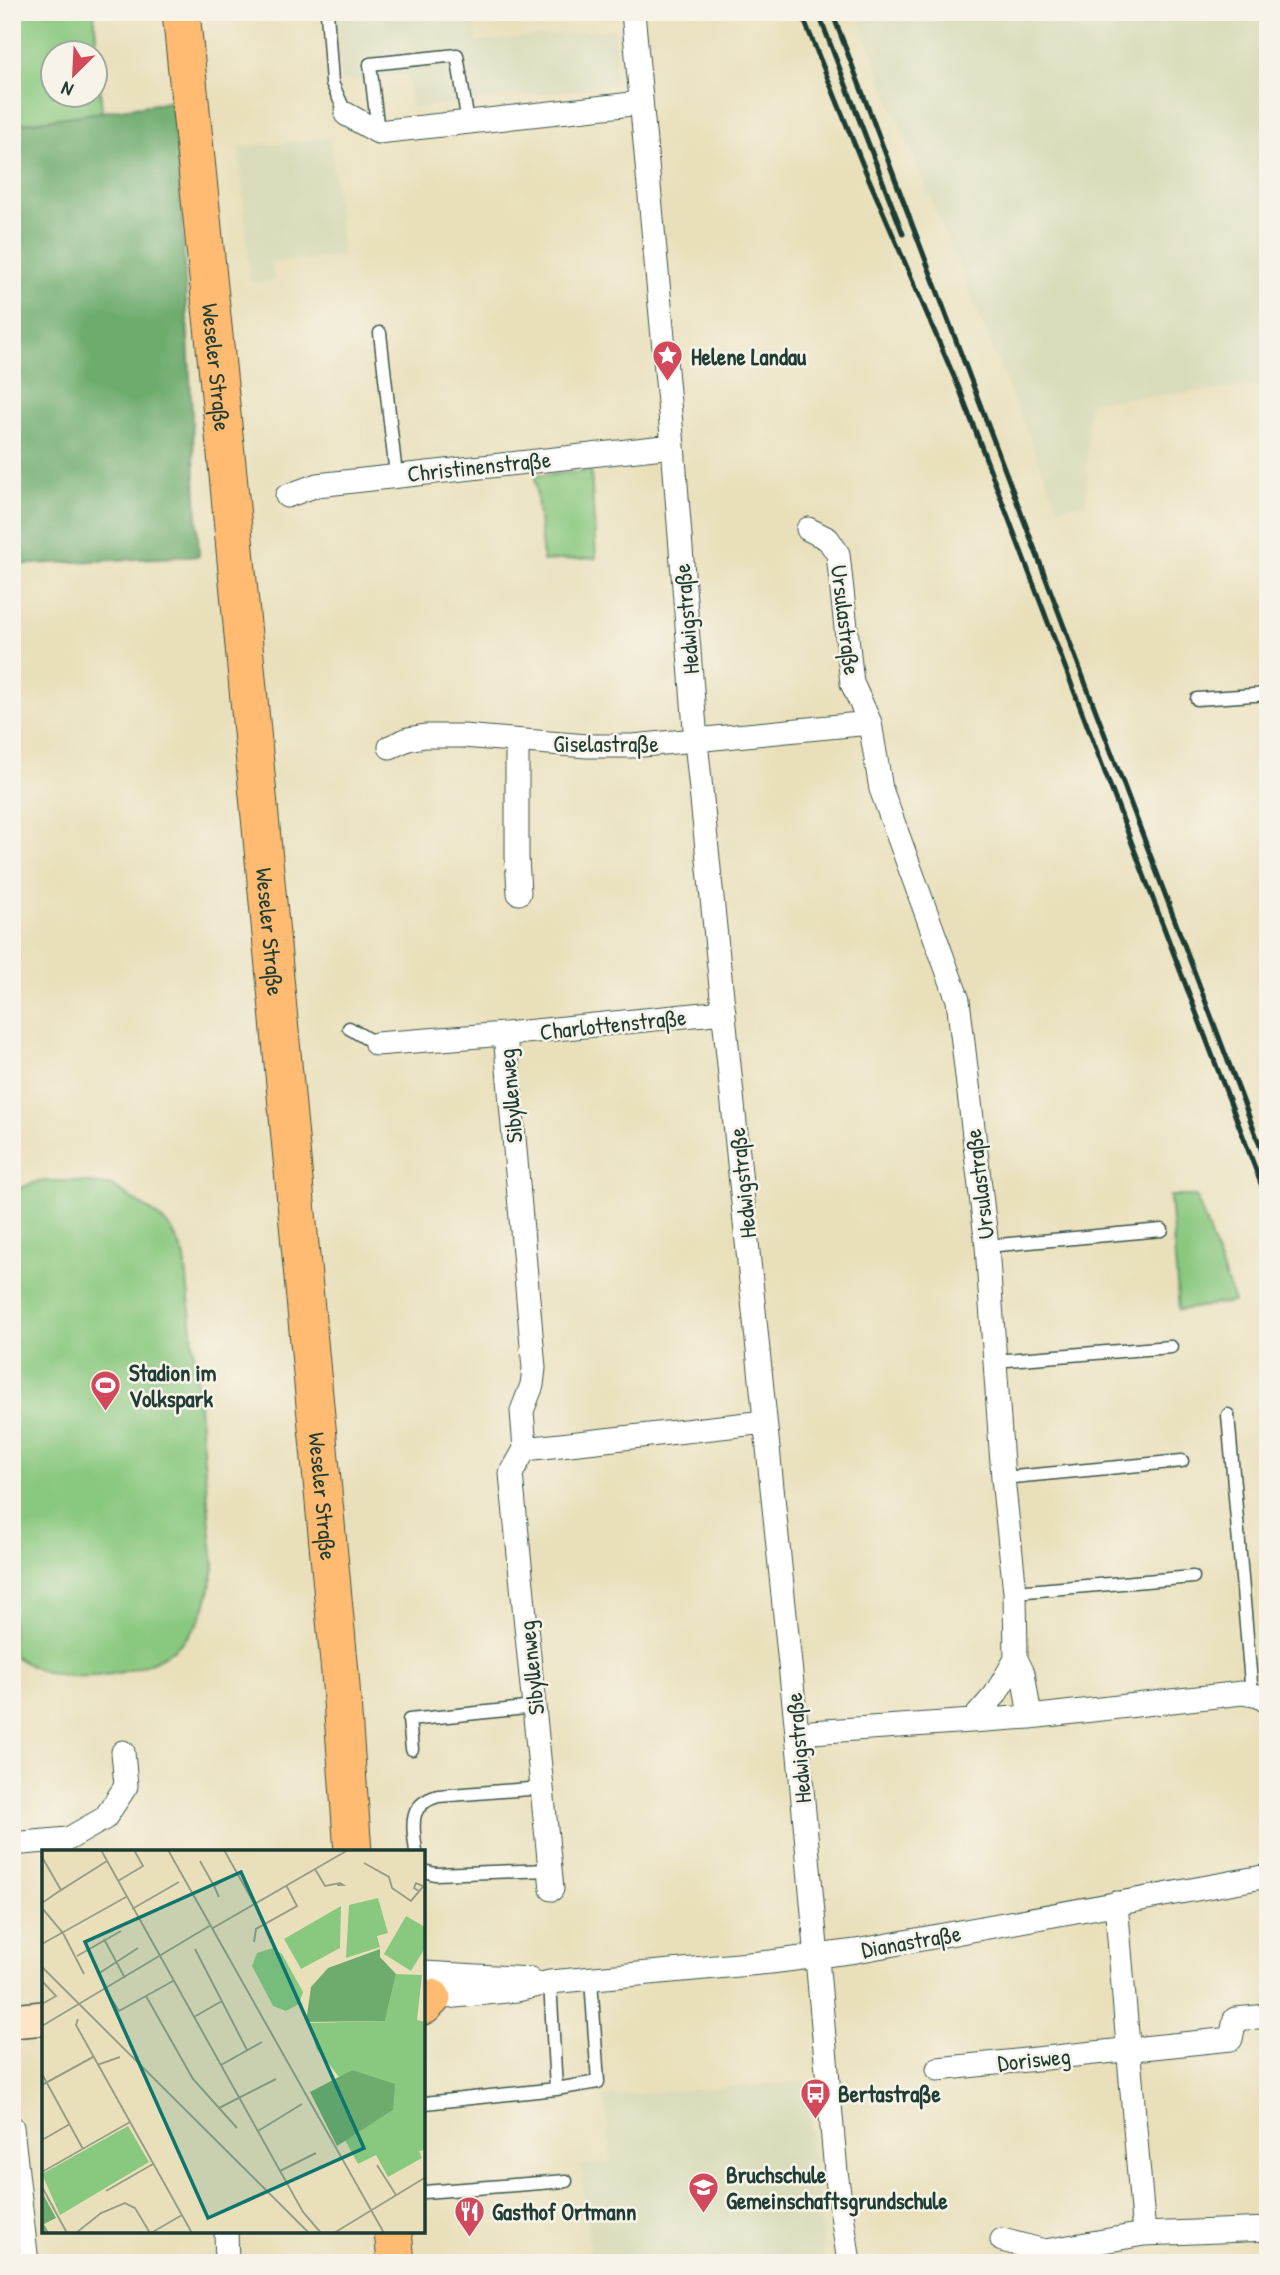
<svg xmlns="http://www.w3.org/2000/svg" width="1280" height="2275" viewBox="0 0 1280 2275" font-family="'Patrick Hand',sans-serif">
<rect width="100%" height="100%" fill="#f7f3e8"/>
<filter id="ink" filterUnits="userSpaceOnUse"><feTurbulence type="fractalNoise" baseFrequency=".0143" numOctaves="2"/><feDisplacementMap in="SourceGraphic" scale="14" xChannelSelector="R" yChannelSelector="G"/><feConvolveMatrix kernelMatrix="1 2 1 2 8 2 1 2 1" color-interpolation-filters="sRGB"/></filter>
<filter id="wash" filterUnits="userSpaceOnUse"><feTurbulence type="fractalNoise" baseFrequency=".00686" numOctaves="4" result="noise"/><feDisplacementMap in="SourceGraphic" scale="28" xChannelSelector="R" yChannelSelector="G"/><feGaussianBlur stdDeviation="1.57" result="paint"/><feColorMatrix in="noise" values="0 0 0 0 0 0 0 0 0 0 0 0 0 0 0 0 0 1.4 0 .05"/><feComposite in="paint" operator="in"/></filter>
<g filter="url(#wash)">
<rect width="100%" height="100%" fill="#e9e0bb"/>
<path fill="#d9dbb9" d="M335 12H473L477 42 614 29 617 77 612 85 600 88 412 108 407 75 341 81Z
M857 12H1268V385L1089 402 1086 503 1058 507 890 101Z
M330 138 343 257 273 262 274 281 250 282 239 147Z
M806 2081 825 2263H591L581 2165 611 2162 605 2096Z"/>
<path fill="#89c87f" stroke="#54825a" stroke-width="2" fill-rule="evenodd" d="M12 12H94L102 112 12 125ZM52 52H94V94H52Z
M591 471 596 558 543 561 535 476Z
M39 1181H74L112 1186 150 1210 171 1228 185 1257 214 1567C211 1585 208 1602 200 1619 173 1670 97 1685 46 1672 34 1669 23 1661 12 1655V1191Z
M1170 1196H1196L1234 1302 1179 1310Z"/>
<path fill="#6eac6e" stroke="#467451" stroke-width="2" d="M176 101 199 556 12 565V125Z"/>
</g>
<g filter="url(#ink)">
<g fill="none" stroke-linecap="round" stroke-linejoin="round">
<defs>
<path id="lane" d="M327 12 332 83 346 114
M378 132 370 64 457 55 468 123
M380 333 396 475
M1197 699 1268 694
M349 1028 376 1044
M987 1246 1162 1230
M994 1361 1171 1347
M1228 1415 1252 1695
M1003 1478 1182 1461
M1015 1592 1193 1577
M412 1749 409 1720 535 1707
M416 1852C413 1825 407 1805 438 1796L542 1788
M424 1871 435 1874 550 1870
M550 1982 556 2089 598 2082 591 1979
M425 2103 556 2089
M424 2192 566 2181"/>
<path id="street" d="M633 12 673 446 696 741 797 1733 836 2172 849 2263
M346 114 378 132 641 103
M287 496 317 485 673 446
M808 529 828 539 838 554 852 683 870 723 881 789 958 1000 987 1246 1003 1478 1015 1592 1016 1659 1023 1673 1030 1717
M517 741V857L519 893
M390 747 408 739 425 736H463L587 746H633L870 723
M505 1034 534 1368 532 1385 522 1411 525 1449 511 1474 552 1889
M376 1044 505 1034 724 1012
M525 1449 765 1422
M973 1720 995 1695 1016 1659
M797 1733 1030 1717 1242 1693 1259 1696 1268 1702
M12 1844 68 1839 105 1818 126 1786 123 1752
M1116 1903 1144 2234
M424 1973 530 1979
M424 1999 517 1990 550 1982 771 1962 856 1951 1268 1876
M938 2069 1231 2039 1235 2019 1268 2016
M12 2127 27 2263
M226 2231 227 2263
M1002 2240 1045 2251 1144 2234 1268 2229"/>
<path id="secondary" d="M12 2021 44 2018"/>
<g id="primary">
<path id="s1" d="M181 12 227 464 340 1673 353 1852"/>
<path d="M424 2006 432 1998"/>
<path d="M393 2231 396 2263"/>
</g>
</defs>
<use href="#lane" stroke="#3d5548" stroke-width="15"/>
<use href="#street" stroke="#3d5548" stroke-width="25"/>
<use href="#secondary" stroke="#3d5548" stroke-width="36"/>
<use href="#primary" stroke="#3d5548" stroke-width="39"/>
<use href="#lane" stroke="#fff" stroke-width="12"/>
<use href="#street" stroke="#fff" stroke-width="23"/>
<use href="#secondary" stroke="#ffe4c6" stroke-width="33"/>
<use href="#primary" stroke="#ffbb71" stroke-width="37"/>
<path stroke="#1f3d34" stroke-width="5" d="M801 12 862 163 961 393 1268 1202
M818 12 903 234
M832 12 1268 1167"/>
</g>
</g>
<defs>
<symbol id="sight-pin" viewBox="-11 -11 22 30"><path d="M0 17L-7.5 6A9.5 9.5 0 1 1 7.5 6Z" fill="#d1495b" stroke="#f7f3e8"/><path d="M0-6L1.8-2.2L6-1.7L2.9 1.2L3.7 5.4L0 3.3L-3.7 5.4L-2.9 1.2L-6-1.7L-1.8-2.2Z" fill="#fff"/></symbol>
<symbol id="stadium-pin" viewBox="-11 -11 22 30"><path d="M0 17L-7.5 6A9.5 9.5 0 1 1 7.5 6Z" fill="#d1495b" stroke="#f7f3e8"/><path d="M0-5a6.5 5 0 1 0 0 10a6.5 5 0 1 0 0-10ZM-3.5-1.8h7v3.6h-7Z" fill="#fff"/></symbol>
<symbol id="bus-pin" viewBox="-11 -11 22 30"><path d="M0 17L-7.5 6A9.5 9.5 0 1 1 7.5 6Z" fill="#d1495b" stroke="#f7f3e8"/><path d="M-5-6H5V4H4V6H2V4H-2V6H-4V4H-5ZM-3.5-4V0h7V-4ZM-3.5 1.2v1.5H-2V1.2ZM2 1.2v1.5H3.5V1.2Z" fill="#fff"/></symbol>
<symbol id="school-pin" viewBox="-11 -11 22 30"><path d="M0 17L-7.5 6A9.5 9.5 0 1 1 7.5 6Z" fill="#d1495b" stroke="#f7f3e8"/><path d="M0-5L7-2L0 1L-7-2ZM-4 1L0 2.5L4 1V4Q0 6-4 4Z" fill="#fff"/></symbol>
<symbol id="restaurant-pin" viewBox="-11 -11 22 30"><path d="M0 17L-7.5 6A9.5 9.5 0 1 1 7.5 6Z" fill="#d1495b" stroke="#f7f3e8"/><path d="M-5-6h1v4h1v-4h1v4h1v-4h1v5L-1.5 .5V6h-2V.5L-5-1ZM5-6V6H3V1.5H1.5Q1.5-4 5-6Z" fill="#fff"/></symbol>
</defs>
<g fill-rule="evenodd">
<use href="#sight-pin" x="650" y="338" width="35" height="47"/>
<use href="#stadium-pin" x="88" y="1368" width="35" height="47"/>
<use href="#bus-pin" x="798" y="2076" width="35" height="47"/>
<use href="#school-pin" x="686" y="2170" width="35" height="47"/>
<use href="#restaurant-pin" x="452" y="2194" width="35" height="47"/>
</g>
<g text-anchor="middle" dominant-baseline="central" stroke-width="5" stroke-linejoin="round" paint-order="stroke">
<g font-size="23" font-weight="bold" fill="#1f3d34" stroke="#f7f3e8" text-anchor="start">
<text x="691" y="356">Helene Landau</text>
<text x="129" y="1372">Stadion im<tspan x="129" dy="26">Volkspark</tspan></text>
<text x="838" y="2093">Bertastraße</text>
<text x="726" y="2174">Bruchschule<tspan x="726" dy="26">Gemeinschaftsgrundschule</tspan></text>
<text x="492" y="2211">Gasthof Ortmann</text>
</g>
<g font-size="23" fill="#1f3d34" stroke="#f7f3e8">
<text stroke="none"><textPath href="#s1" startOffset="357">Weseler Straße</textPath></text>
<text transform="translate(479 466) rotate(-6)">Christinenstraße</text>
<text transform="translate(686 619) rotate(-95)">Hedwigstraße</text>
<text transform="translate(846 620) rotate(83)">Ursulastraße</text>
<text x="606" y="743">Giselastraße</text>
<text stroke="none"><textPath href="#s1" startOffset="924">Weseler Straße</textPath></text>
<text transform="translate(613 1024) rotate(-6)">Charlottenstraße</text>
<text transform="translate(510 1096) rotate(-95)">Sibyllenweg</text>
<text transform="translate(742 1183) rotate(-96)">Hedwigstraße</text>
<text transform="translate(979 1184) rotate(-97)">Ursulastraße</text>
<text stroke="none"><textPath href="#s1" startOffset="1491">Weseler Straße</textPath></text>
<text transform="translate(531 1668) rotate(-96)">Sibyllenweg</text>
<text transform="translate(798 1748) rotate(-95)">Hedwigstraße</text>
<text transform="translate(911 1941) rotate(-10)">Dianastraße</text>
<text transform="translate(1034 2059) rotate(-6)">Dorisweg</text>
</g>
</g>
<g transform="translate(42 1850)">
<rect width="383" height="383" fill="#e9e0bb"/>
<path d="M336 48 346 83 335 86 338 97 304 108 307 55ZM299 56 298 98 259 119 242 89ZM364 66 383 77V98L369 121 342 104ZM231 98 240 104 261 142 257 154 244 161 231 156 210 116 215 103ZM354 124 380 125 375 170 384 172 383 300 377 301 380 308 346 327 334 305 316 314 303 290 351 260 310 220 297 227 274 198 268 173 343 171ZM86 276 107 312 18 365 0 324Z" fill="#89c87f"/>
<path d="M338 99V107L354 124 343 171 264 172 269 137 286 118ZM310 220 353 234 351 260 295 296 268 242ZM0 342 14 368 2 374 7 383H0Z" fill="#6eac6e"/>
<path fill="none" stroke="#989f85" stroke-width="2" d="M59 0 261 362 279 383M126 0 342 383M182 0 212 53M0 7 19 40 65 11M158 11 172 36M322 13 347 27 350 38 369 51 384 33M273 19 283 36 298 33 301 35H295M76 31 101 16 92 0M377 41 372 38 374 33 383 37M177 47 172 36 195 23M0 53 19 40M0 58 21 83 42 124M90 59 137 32M171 78 306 0M62 89 83 128M212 92 214 79 255 56 244 35M0 94 84 47M153 99 205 200M35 106 79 81M0 117 267 383M56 124 96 98M0 131 14 146 0 154M64 141 77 161 131 131M104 146 151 229 195 278M152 167 180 151M36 169 34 175 150 383M0 176 169 75M55 215 78 207M179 215 220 192M0 224 41 299M0 235 51 207M177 258 234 229M216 281 260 254M0 290 28 274M335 315 354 345M238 321 274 303M0 322 88 272M0 337 25 383M64 341 111 314M34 383 59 363 83 353 93 358 108 383M109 383 140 365M292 383 384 327"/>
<path fill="#0f766e" fill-opacity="0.15" stroke="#0f766e" stroke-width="3.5" d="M199 22 322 298 166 368 43 92Z"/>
<rect width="383" height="383" fill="none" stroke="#1f3d34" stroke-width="3.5"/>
</g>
<rect width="1280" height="2275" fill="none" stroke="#f7f3e8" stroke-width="42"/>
<g transform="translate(74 74) rotate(204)"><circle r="33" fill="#f7f3e8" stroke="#a1aaa0" stroke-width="2"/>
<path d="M0-5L12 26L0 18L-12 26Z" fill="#d1495b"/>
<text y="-10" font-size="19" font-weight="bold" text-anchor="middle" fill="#1f3d34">N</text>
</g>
</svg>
